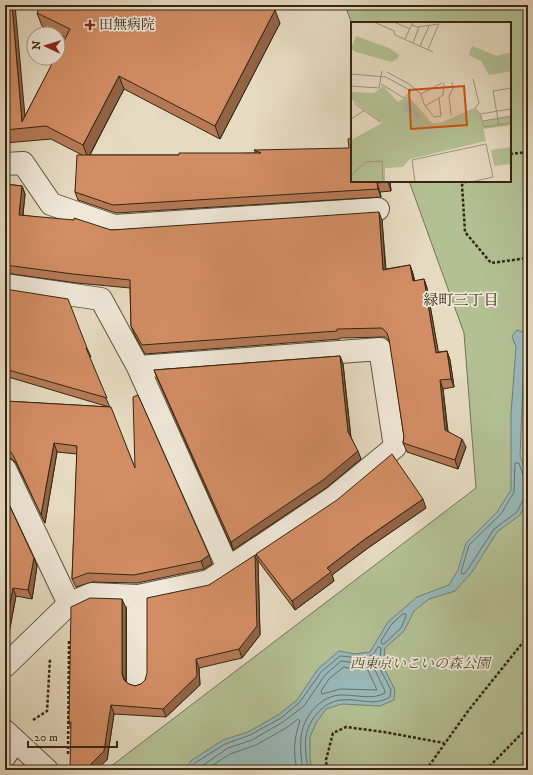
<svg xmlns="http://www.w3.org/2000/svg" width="533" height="775" viewBox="0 0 533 775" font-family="'IM FELL DW Pica','Noto Serif JP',serif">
<rect width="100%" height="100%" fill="#e6dac1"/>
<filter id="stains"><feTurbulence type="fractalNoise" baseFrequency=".005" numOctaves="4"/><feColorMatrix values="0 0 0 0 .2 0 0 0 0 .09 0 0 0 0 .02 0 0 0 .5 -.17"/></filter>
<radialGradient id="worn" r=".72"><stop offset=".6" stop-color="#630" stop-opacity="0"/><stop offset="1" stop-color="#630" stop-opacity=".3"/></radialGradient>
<path fill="#b3c094" stroke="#747352" d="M345 5H528V770H106L476 488 464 333 409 181H510V23L352 24Z"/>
<path fill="#99b9ba" stroke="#717e76" d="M517 330 525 333 520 456 526 472 528 485V499L520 515 497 532 472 572 455 591 429 599 414 611 404 631 385 648 383 666 395 690 394 700 380 706 342 704 326 709 316 723 310 737V758L312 770H184L192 760 223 740 248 732 278 715 297 700 318 669 339 651 355 654 370 652 388 622 417 597 449 585 458 570 466 543 497 512 511 490V414L516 347 512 336Z"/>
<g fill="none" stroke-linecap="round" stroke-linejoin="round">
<path stroke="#677066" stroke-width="1" d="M528 477 523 475 519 463H515L514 492 501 514 469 545 461 572 462 574H464L468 569 494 529 517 512 523 500 528 499
M403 614H406V616L401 628 384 644H382L381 641 391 625Z
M344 667 354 669 367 668 377 690 341 689 322 694 321 691 329 679Z
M189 770 195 763 225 744 250 735 281 718 300 702 321 672 340 656C349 656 363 661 372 655 375 653 376 649 378 647H380L381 648 379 667 391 690 390 697C373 707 360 698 342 700 324 701 309 719 306 736 304 748 307 759 308 770
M196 770 228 748 252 740 283 722 304 706 325 675 341 661 356 663 373 661 375 670 385 691V693C373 700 357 695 343 695 322 694 303 716 301 737 300 748 301 759 303 770
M205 770 230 754 256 745 286 728 298 719 300 721C294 738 293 752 297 770"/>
<defs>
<path id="minor" d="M5 164 23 163 51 204 114 226 378 209
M5 285 101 299 138 367 380 349 395 447 333 498 209 581 138 596 91 594 69 604 5 666
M138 367 228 568
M5 469 69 604
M138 682V596
M5 731 47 770
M5 756 15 741"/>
</defs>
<use href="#minor" stroke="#61533d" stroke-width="24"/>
<path stroke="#352611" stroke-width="2.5" stroke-dasharray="3 2" stroke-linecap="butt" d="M510 154 528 152
M467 181 462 185 465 232 491 263 528 258
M33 720 47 711 50 659
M68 754 69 641
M242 770 244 769 245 770
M327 770 326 760 333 733 346 727 384 732 444 743
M426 770 468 711 528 636
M486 770 528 727"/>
<use href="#minor" stroke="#efe7d7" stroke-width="22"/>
</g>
<path fill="#b57956" stroke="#352611" d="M5 5 25 116 66 38 42 26 37 13 280 23 220 139 124 89 90 155H179L256 153 254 150 352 181H390L391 191 380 192 381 197 116 213 78 200 75 192 82 155 51 139 5 143Z
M5 184 22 186 25 194 23 215 111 230 382 220 386 269 410 265 413 274 415 281 424 279 427 288 438 352 447 351 450 360 454 387 443 389 448 431 466 447 458 469 407 452 403 443 404 437 390 341 385 337 340 338V339L145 354 134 334 131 326 130 288 77 283 5 273Z
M5 289 87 348 91 357H89L135 468 212 564 204 569 137 583 92 582 76 587 72 579 77 454 57 452 45 523 16 463 12 459 6 457H5V401L109 407 5 376Z
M340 356 343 364 351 437 361 459 326 488 233 550 157 378 154 370Z
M5 496 34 558 37 566 32 599 16 596 9 633 5 632Z
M426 508 368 548 332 575 334 581 295 610 259 562 256 554Z
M258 563 260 635 242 658 199 668 200 685 166 717 114 714 107 760 71 729 69 722 126 608V681L129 684 135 686 141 684 145 680 209 585Z"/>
<path fill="#936346" stroke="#352611" d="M12 5H15L26 128 22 122Z
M275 10 280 23 220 139 215 126Z
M119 76 124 89 88 158 83 145Z
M387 181H390L391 191 388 182Z
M377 183 380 192 381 197 378 189Z
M22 186 25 194 22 223 19 215Z
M379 212 382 220 386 279 383 270Z
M410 265 413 274 416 290 413 281Z
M424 279 427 288 440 361 436 353Z
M447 351 450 360 454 387 451 379Z
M340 356 343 364 351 440 348 432Z
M440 380 443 389 448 438 445 430Z
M462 439 466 447 458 469 455 460Z
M54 443 57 452 45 523 41 515Z
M358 451 361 459 326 488 233 550 231 542Z
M423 499 426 508 368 548 332 575 334 581 295 610 292 601 327 568 365 539Z
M209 555 212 564 204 569 201 561Z
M255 555 258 563 260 635 242 658 239 649Z
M34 558 37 566 32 599 28 590Z
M13 588 16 596 9 633 6 624Z
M122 599 126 608V682L122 674Z
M196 659 199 668 200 685 166 717 163 709Z
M111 705 114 714 107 760 96 770H85Z"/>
<path fill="#d28d64" stroke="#352611" d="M5 5H12L22 122 55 58H58V53L70 29 37 13 41 5H266L275 10 215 126 119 76 83 145 46 126 5 130Z
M352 138V181H387L388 182 377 183 378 189 113 205 75 192 77 155H179V153H261L254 150 349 148 348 139Z
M5 184 22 186 19 215 74 220V218L111 230 379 212 383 270 410 265 413 281 424 279 436 353 447 351 451 379 440 380 445 430 462 439 455 460 403 443 404 437 389 339 387 333 382 328 337 329V331L142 345 131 326 130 280 73 274 5 265Z
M5 289 68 299 87 348H86L107 398 5 369Z
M340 356 348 432 358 451 323 480 231 542 154 370Z
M138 395 209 555 201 561 134 575 88 573 72 579 77 446 54 443 41 515 13 455 9 450 5 449V401L111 407 135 468 133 397Z
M392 454 423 499 365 539 327 568 331 572 292 601 256 554 337 500Z
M5 496 34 558 28 590 13 588 6 624H5Z
M255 555 257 626 239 649 196 659 197 676 163 709 111 705 104 751 85 770H70L71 722H69L71 607 73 606 90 598 122 599V674L124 680 129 684 135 686 141 684 145 680 147 673V598L209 585Z"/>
<path fill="#8f2418" stroke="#efe7d7" stroke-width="1.5" d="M88 19h4v4h4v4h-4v4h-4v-4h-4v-4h4z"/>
<g text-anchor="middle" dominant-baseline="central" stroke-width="3.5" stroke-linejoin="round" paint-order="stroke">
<g font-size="14" fill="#352611" stroke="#efe7d7" text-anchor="start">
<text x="99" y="25">田無病院</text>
</g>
<g font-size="14" font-style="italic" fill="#544c32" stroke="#efe7d7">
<text x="420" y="664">西東京いこいの森公園</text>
</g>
<g font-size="15" fill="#352611" stroke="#efe7d7">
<text x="461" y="300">緑町三丁目</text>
</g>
</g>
<g transform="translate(351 22)">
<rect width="160" height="160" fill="#e6dac1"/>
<path d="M5 14 38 26 48 33 47 36 41 40 5 30 0 27ZM121 24 146 34 160 30V49L138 53 130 39 118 33ZM32 64 47 80 57 74 81 101 92 100 123 86 130 94 135 119 59 137 52 145 34 146V160H0V118L31 101 0 77V70L23 71ZM160 94V103L133 107 132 99ZM160 125V142L143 144 140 128Z" fill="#b3c094"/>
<path d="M58 81 74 100 81 104H92L80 105 73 100 69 95 65 96 64 91H57L53 85V82Z" fill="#99b9ba"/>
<path fill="none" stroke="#9f927b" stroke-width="1" d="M23 0 43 9 44 13 82 30M43 0 59 7M61 3 66 5 88 2 77 27M54 17 62 0M62 21 68 5M69 24 78 4M36 50 58 62 70 72 73 82 83 95 90 94 88 76 92 73 93 61M0 52 35 55 60 69M122 57 128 81 124 86 130 94 133 105 160 101M30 62 53 76 60 69M0 64 28 66 31 49M70 72 91 61M3 81 29 100M74 84 88 76M129 92 159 87 160 94M100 93 98 74 102 67 101 60M0 97 14 88M132 99 160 94M148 103 142 69 160 66M0 154 14 140 31 139 32 160M64 160 61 138 135 122 142 155 120 160"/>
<path fill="#cd510d" fill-opacity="0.15" stroke="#cd510d" stroke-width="2" d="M113 64 116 103 60 107 58 68Z"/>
<rect width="160" height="160" fill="none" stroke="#352611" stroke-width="2"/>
</g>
<rect width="533" height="775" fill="none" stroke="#e6dac1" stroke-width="20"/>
<rect x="6" y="6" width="521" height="763" fill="none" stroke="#352611" stroke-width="2"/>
<rect x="10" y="10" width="513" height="755" fill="none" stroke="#352611"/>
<g transform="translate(46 46) rotate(274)"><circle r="19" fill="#efe7d7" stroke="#a59a88"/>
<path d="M0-3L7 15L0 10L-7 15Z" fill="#8f2418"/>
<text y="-6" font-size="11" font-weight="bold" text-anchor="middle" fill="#352611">N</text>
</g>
<path d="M28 741v6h89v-6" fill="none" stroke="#352611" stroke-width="2"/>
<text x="34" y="741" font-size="12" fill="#352611" stroke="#efe7d7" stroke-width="3" paint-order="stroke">20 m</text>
<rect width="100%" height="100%" filter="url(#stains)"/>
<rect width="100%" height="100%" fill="url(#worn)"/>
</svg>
